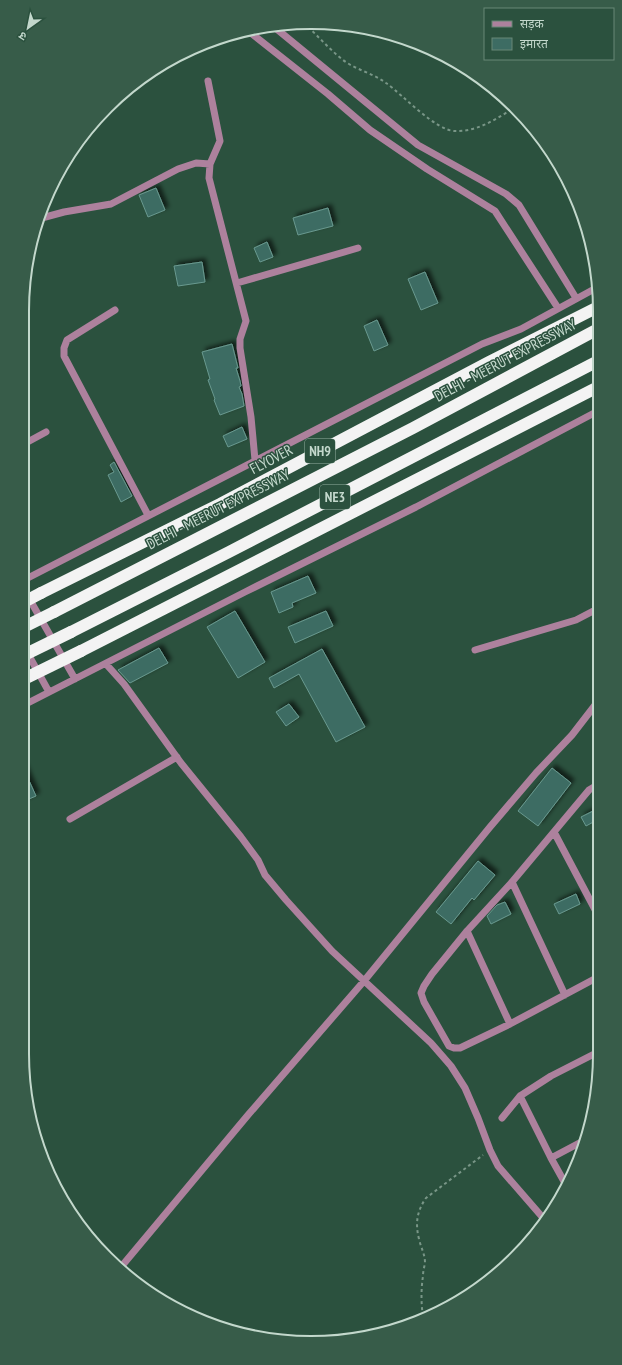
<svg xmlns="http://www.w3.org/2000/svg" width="622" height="1365" viewBox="0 0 622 1365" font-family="'PT Sans Narrow','Noto Sans Devanagari',sans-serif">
<defs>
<filter id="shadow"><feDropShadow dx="3.5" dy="-3.5" stdDeviation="2" flood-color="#0009"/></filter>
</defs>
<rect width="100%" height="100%" fill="#2b513e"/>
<path fill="#3d6c63" stroke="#69998f" filter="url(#shadow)" d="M156 188 165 210 148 217 139 195Z
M328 208 333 226 298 235 293 218Z
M267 242 273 257 260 262 254 248Z
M202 262 205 282 178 286 174 266Z
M425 272 438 303 421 310 408 279Z
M377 320 388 345 374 351 364 326Z
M232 344 238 368H236L240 381 241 386 239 387 242 394 244 406 220 415 214 400 215 399 208 380 210 379 202 352Z
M242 427 247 439 228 447 223 436Z
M114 462 132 496 121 502 108 475 114 472 110 465Z
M308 576 316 593 292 603 293 607 279 613 271 592Z
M235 611 265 662 238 678 207 627Z
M326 611 333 626 295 643 288 627Z
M159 648 168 663 130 683 118 670Z
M322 649 365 727 336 742 299 674 274 688 269 678Z
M289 704 299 717 286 726 276 712Z
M22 765 36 796 22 802Z
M552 768 571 783 538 826 518 811Z
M599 808V819L586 826 581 817Z
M478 861 495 875 474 900 472 898 451 924 436 912Z
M576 894 580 904 559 914 554 904Z
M505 902 511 914 491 924 487 916 497 905Z"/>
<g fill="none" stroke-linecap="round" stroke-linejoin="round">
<path stroke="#799687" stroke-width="2" stroke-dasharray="3 3" stroke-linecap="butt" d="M304 23C317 35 329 49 343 60 356 70 373 73 386 83 403 95 436 131 455 131 477 132 496 119 514 108
M423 1316C421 1304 421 1289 423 1276 423 1272 424 1268 425 1263 425 1254 421 1248 419 1239 415 1223 417 1211 426 1198L483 1155"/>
<path stroke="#ad819d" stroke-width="7" d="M273 26 418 145 506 194 519 205 576 298
M247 30 328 94 370 130 427 169 495 211 558 308
M208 81 220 141 210 164 209 178 246 321 240 339V348L251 417 255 460
M38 219 64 212 111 204 178 169 196 163 210 164
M237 283 358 248
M115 310 67 340 64 348V356L148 515
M22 445 46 432
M22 581 482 344 521 329 598 287
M22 586 75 679
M22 643 49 692
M475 650 576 620 599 608
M106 664 124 684 181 763 241 837 258 860 265 875 286 900 332 951 431 1043 451 1066 465 1088 478 1118 490 1150 498 1166 544 1219
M22 706 245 592 416 507 598 411
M599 784 589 790 512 882 467 931 432 974 424 986 421 993 424 1002 449 1046 454 1048H460L510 1024 600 976
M70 819 177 757
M554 832 600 919
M512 882 565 995
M467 931 510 1024
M502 1118 520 1096
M551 1158 585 1140
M566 1185 551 1158 520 1096 551 1076 600 1051
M121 1267 248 1115 364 981 490 827 536 773 572 735 599 700"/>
<path stroke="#f3f3f3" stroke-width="12" d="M41 593 220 504 489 362 598 307
M54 612 413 428 598 329
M71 632 229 552 598 361
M81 651 598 387"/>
<path stroke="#f3f3f3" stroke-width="12" d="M22 603 41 593
M22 628 54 612
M22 656 71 632
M28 677 81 651"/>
</g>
<g text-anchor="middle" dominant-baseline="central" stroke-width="3" stroke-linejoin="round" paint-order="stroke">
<g fill="#2b513e" stroke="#95b0a1" stroke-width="1">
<rect x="305" y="439" width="30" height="24" rx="3"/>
<rect x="320" y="485" width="30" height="24" rx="3"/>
</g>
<g font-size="14" font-weight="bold" fill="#c3d8cc">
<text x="320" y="451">NH9</text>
<text x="335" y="497">NE3</text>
</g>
<g font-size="15" fill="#c3d8cc" stroke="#2b513e">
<text transform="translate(505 360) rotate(-28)">DELHI - MEERUT EXPRESSWAY</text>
<text transform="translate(271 459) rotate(-28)">FLYOVER</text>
<text transform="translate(218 509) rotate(-27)">DELHI - MEERUT EXPRESSWAY</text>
</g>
</g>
<path d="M0 0H622V1365H0ZM311 29H311A282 282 0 0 1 593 311V1054A282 282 0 0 1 311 1336H311A282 282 0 0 1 29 1054V311A282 282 0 0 1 311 29Z" fill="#375c49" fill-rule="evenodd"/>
<path fill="none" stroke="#c3d8cc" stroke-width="2" d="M311 29H311A282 282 0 0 1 593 311V1054A282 282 0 0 1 311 1336H311A282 282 0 0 1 29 1054V311A282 282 0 0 1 311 29Z"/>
<rect x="484" y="8" width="130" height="52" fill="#2b513e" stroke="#688777"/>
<rect x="492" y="21" width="20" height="6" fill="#ad819d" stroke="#688777"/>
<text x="520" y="28" font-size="12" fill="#c3d8cc">सड़क</text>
<rect x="492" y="38" width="20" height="12" fill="#3d6c63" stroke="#688777"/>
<text x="520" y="48" font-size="12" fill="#c3d8cc">इमारत</text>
<g transform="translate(28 28) rotate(213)" stroke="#2b513e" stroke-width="3" paint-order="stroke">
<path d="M0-3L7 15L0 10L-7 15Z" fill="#c3d8cc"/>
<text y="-6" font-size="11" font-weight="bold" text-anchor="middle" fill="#c3d8cc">उ</text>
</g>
</svg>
